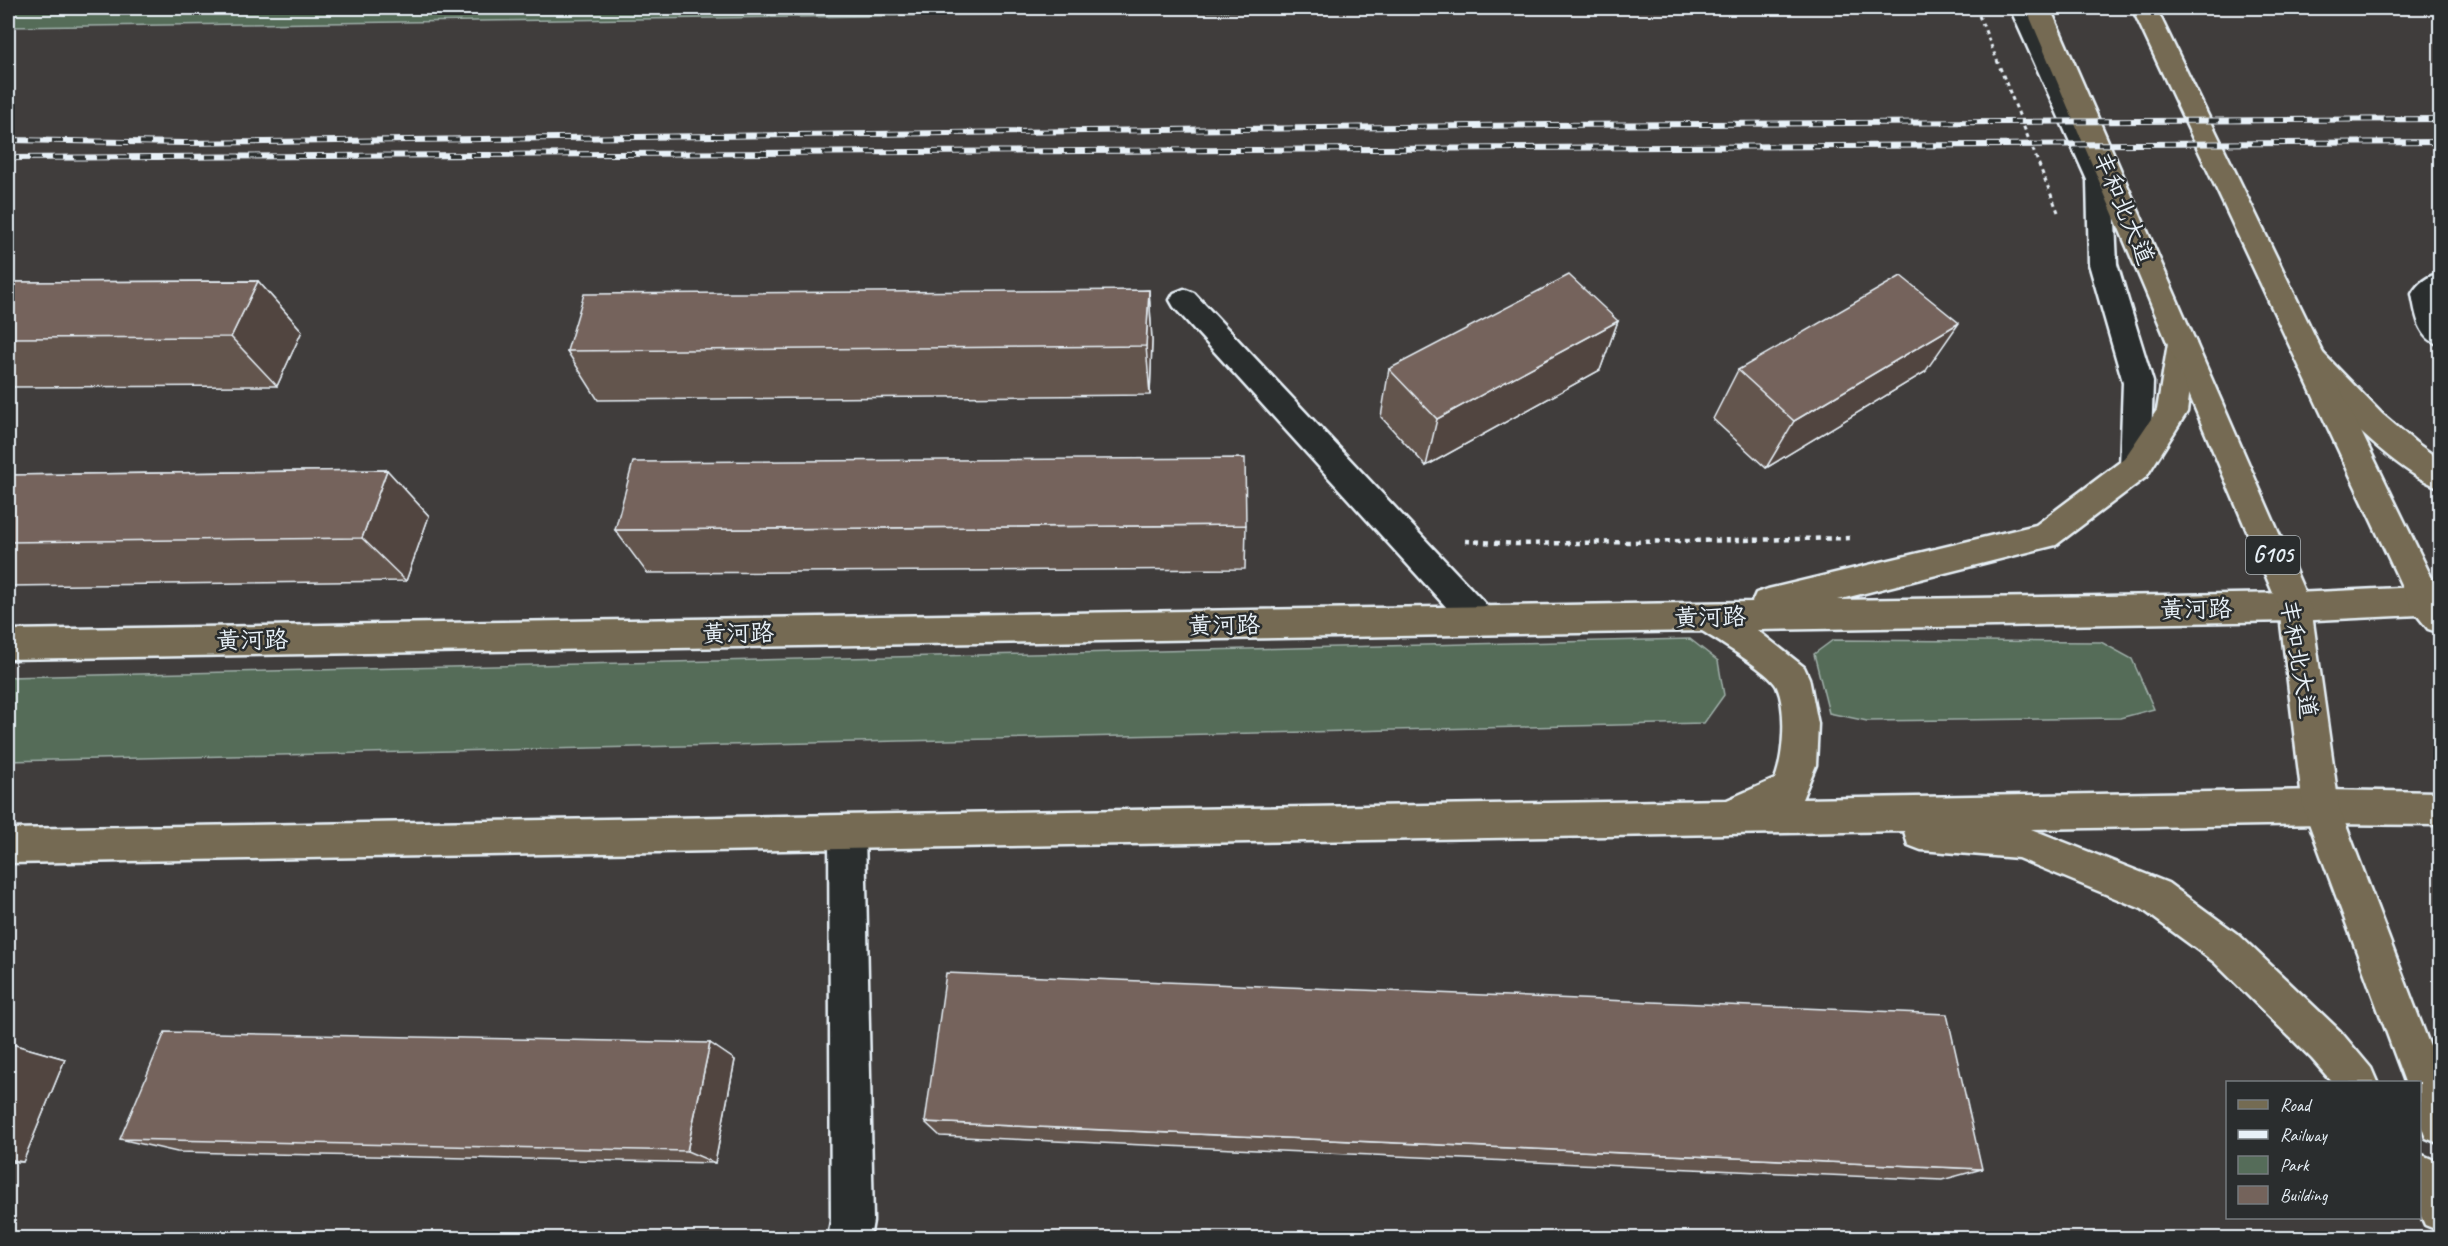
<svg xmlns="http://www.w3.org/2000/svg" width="2448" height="1246" viewBox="0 0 2448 1246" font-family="Caveat,'LXGW WenKai TC',sans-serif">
<rect width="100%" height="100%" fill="#403d3c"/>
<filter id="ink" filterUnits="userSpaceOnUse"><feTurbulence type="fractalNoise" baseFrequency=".0167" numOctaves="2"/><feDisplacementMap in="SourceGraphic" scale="12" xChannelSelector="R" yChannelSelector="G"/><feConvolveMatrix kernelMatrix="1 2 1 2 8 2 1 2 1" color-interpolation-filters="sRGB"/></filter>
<g filter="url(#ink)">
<path fill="#556c59" stroke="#9eaea8" stroke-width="1.5" d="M8 8H1483L8 27Z
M1690 639 1718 661 1724 695 1704 723 8 761V677Z
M1833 640 2101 642 2132 659 2154 709 2120 718 1867 721 1829 713 1814 654Z"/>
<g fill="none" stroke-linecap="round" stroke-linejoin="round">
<defs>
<path id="minor" d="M2010 8H2034L2113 180 2117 264 2153 382 2150 468 2146 477 2135 480 2124 477 2120 468 2123 382 2089 264 2087 180Z
M2440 273V345C2418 338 2416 314 2412 294 2418 283 2428 276 2440 273Z
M1184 289 1194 293 1492 611 1496 621 1492 631 1480 635 1468 631 1174 307 1170 300 1174 293Z
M847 815 860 820 865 832 873 1221 870 1238H828L831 1221 829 832 834 820Z"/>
<path id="major" d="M2182 332 2192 335 2196 343 2187 412 2146 477 2056 545 1837 600 2295 593 2440 586V614L2295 621 1757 630 1804 667 1809 678 1818 724 1816 765 1802 799 2321 790 2440 792V825L2321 824 2031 829 2168 883 2240 936 2340 1031 2371 1068 2377 1082H2332L2312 1059 2214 962 2142 909 2018 858 1921 850 1908 845 1904 831 8 863V829L1727 800 1775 779C1784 756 1787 710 1777 687 1770 672 1718 641 1702 631L8 659V630L1752 602 1756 593 1768 589 2036 525 2124 459 2157 410 2168 343 2172 335Z
M2311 348 2321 351 2382 414 2415 442 2440 460V487C2403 478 2315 393 2296 359L2301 351Z
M2420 1154 2434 1160 2440 1170V1231L2425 1225 2420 1214Z"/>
<path id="highway" d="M2026 8H2050L2311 607 2339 807 2440 1073V1144L2426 1138 2420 1123V1082H2405L2303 807 2279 607Z
M2132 8H2156L2440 595V633L2428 629 2413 610Z"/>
</defs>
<use href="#minor" stroke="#e8f1f8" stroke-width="5"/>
<use href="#major" stroke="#e8f1f8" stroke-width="5"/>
<use href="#highway" stroke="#e8f1f8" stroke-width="5"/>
<path stroke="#e8f1f8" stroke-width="3" stroke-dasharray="4 4" stroke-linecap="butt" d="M1976 8 2058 212"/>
<path stroke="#e8f1f8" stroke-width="4.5" stroke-dasharray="5 5" stroke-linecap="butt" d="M1465 541 1517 544 1853 538"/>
<use href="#minor" fill="#2a2d2e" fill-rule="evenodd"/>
<use href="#major" fill="#746b52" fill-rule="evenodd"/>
<use href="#highway" fill="#746b52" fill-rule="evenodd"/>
<defs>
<path id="rail" d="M8 140 185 143 1548 125 2440 119
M8 158 2440 142"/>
</defs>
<use href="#rail" stroke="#e8f1f8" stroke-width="6"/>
<use href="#rail" stroke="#2a2d2e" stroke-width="4" stroke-dasharray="11" stroke-linecap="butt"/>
</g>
<path fill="#64554e" stroke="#e8f1f8" stroke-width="1.5" d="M258 281 302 331 277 386 8 387V282Z
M1149 290 1152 341 1150 395 598 400 567 351Z
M1618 321 1600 370 1426 466 1381 417 1389 369Z
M1738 370 1925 372 1766 468 1713 419Z
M387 470 429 516 406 581 8 586V475Z
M1246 525 1245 569 647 573 615 530Z
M8 1043 65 1059 23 1162H8Z
M710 1043 735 1060 715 1163 177 1152 120 1139Z
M925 1122 1982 1169 1942 1180 940 1136Z"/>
<path fill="#514540" stroke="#e8f1f8" stroke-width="1.5" d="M258 281 302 331 277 386 231 337Z
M1149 290 1152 341 1150 395 1146 346Z
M1618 321 1600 370 1426 466 1437 419Z
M1959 323 1925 372 1766 468 1794 421Z
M387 470 429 516 406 581 362 538Z
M8 1043 65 1059 23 1162 8 1159Z
M710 1043 735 1060 715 1163 687 1151Z"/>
<path fill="#74635b" stroke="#e8f1f8" stroke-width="1.5" d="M1569 275 1618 321 1437 419 1389 369Z
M1901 276 1959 323 1794 421 1738 370Z
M258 281 231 337 8 338V282Z
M1149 290 1146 346 567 351 584 294Z
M1245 458 1246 525 615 530 633 462Z
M387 470 362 538 8 542V475Z
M946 973 1947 1014 1982 1169 925 1122Z
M165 1032 710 1043 687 1151 120 1139Z"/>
</g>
<g text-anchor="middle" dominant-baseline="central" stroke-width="5" stroke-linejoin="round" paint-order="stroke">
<rect fill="#2a2d2e" stroke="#afb6bb" stroke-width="1.5" x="2246" y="536" width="54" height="38" rx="4.5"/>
<g font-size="22" font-weight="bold" fill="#e8f1f8">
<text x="2273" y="555">G105</text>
</g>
<g font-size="24" fill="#e8f1f8" stroke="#2a2d2e">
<text transform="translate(2124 208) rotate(67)">丰和北大道</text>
<text transform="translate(2196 609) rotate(-1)">黄河路</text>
<text transform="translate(1710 617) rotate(-1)">黄河路</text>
<text transform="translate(1224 625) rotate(-1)">黄河路</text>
<text transform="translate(738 633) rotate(-1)">黄河路</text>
<text transform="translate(252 640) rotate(-1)">黄河路</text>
<text transform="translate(2299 659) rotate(80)">丰和北大道</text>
</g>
</g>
<rect width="2448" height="1246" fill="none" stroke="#2a2d2e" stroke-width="30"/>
<rect x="15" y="15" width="2418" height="1216" fill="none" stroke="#e8f1f8" stroke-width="2" filter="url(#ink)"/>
<rect x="2226" y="1081" width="195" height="138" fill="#2a2d2e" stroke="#767b7f" stroke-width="1.5"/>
<rect x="2238" y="1100" width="30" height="9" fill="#746b52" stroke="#767b7f" stroke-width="1.5"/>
<text x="2280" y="1111" font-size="18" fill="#e8f1f8">Road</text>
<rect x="2238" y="1130" width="30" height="9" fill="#e8f1f8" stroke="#767b7f" stroke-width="1.5"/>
<text x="2280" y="1141" font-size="18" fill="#e8f1f8">Railway</text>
<rect x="2238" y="1156" width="30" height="18" fill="#556c59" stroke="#767b7f" stroke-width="1.5"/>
<text x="2280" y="1171" font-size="18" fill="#e8f1f8">Park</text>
<rect x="2238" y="1186" width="30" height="18" fill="#74635b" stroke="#767b7f" stroke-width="1.5"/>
<text x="2280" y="1201" font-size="18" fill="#e8f1f8">Building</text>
</svg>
